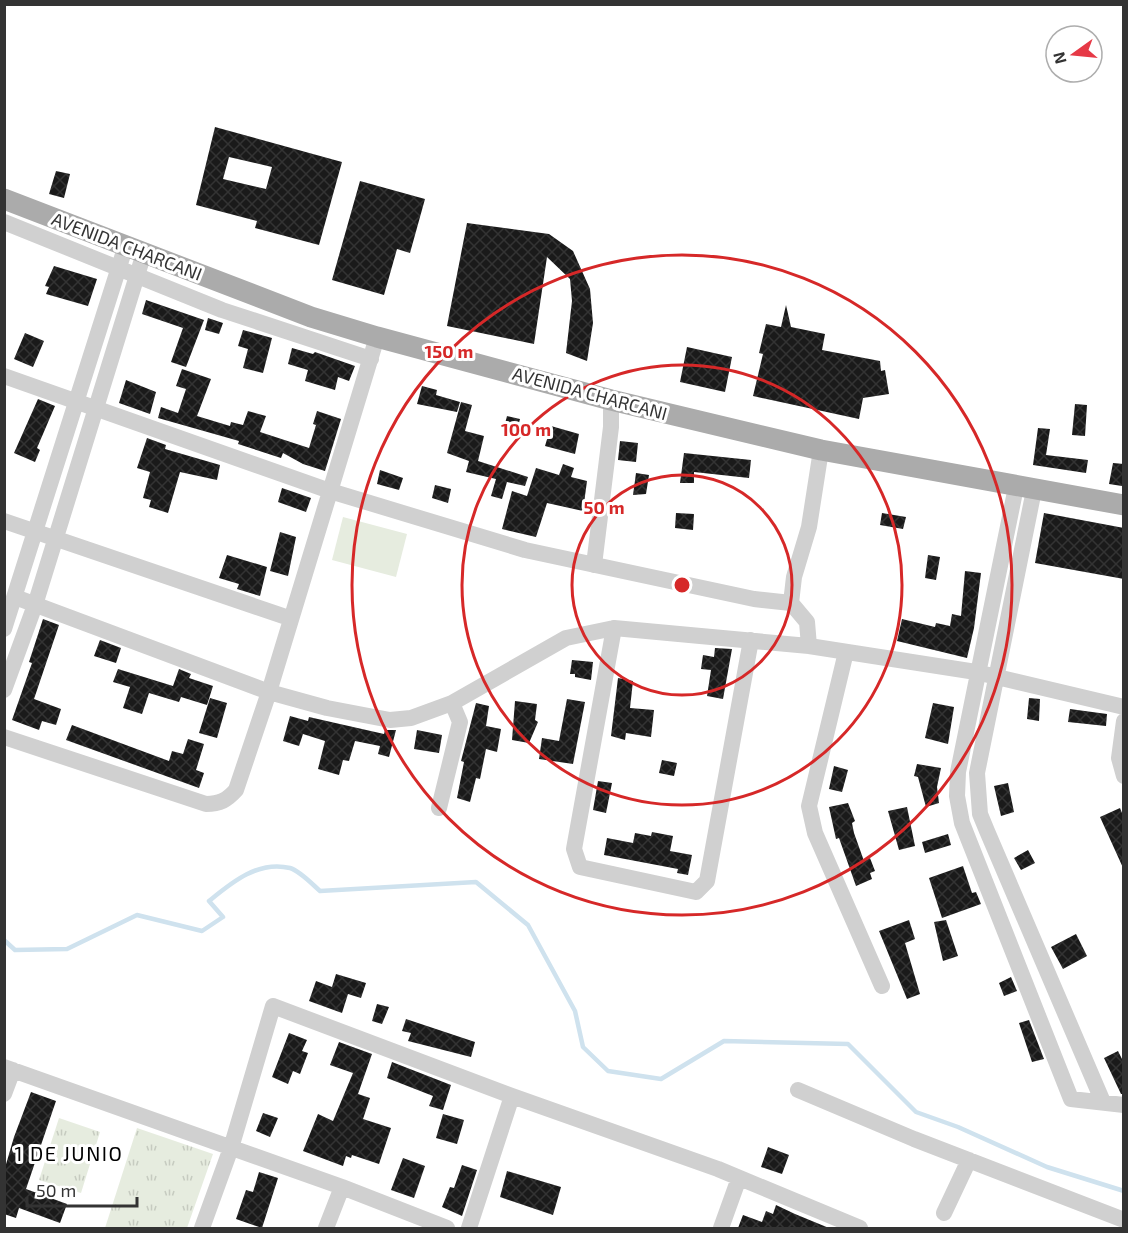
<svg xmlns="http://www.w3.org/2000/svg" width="1128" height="1233" viewBox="0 0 1128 1233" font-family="'Exo 2',sans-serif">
<defs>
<pattern id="grass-tufts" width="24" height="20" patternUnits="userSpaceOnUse" patternTransform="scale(1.5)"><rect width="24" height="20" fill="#e6ecdf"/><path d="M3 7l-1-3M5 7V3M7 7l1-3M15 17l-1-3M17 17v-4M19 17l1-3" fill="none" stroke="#c6cbc0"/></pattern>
<pattern id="building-cross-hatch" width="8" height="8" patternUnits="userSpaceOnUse" patternTransform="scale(1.5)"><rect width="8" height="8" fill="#1a1a1a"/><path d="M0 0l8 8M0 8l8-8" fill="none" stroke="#333"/></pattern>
</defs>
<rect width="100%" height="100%" fill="#fff"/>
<path fill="url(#grass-tufts)" d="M59 1118 100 1132 81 1193 39 1180Z
M137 1128 213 1154 187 1228H105Z"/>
<path fill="#e6ecdf" d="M343 517 407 534 396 577 332 560Z"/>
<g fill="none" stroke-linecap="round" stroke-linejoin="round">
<path stroke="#cfe2ee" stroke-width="4.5" d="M4 940 15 950 67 949 137 915 202 931 223 917 209 901C231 883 258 860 290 868 300 871 312 884 320 891L476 882 528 925 575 1011 583 1047 608 1071 661 1079 724 1041 848 1044 916 1112 958 1127 1047 1167 1124 1191"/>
</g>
<path fill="url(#building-cross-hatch)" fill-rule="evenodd" d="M215 127 342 162 319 245 255 228 257 221 196 205ZM229 157 272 167 266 189 223 179Z
M56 171 70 174 64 198 49 194Z
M360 181 425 199 410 253 397 249 384 295 332 280Z
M467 223 549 234 573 251 590 289 593 323 587 361 566 353 572 301 570 279 547 257 534 344 447 326Z
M54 266 97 279 88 306 46 294 49 287 45 286Z
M146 300 204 320 186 367 171 362 183 328 142 314Z
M786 305 791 327 825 334 822 350 880 361 881 371 885 370 889 394 863 398 859 419 753 396 763 354 759 353 766 324 781 327Z
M208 318 223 323 219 334 205 330Z
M243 330 272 338 263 373 243 368 248 349 238 346Z
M25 333 44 341 33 367 14 359Z
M687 347 732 357 725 392 680 382Z
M292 348 313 354 315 352 355 366 349 381 338 377 335 390 305 381 308 370 288 364Z
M182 369 211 379 197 416 230 426 231 422 243 425 248 411 266 416 260 432 309 448 316 425 313 424 317 411 341 419 325 471 303 464 283 453 281 458 238 444 239 441 158 418 161 407 178 413 186 389 176 386Z
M126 380 156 392 150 414 119 403Z
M422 386 437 390 436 395 460 402 457 412 417 404Z
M38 399 55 406 37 448 40 450 35 462 14 453Z
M461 402 472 405 465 431 484 436 478 461 528 477 525 486 507 482 502 499 491 496 496 479 466 472 469 461 447 453Z
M1075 404 1087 405 1085 436 1072 435Z
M507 416 520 419 515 438 502 435Z
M551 426 579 434 575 454 545 446Z
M1038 428 1050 429 1046 455 1088 460 1086 473 1033 465Z
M147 438 166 445 165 449 220 465 217 480 180 472 168 513 149 507 151 500 143 498 150 472 137 468Z
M620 441 638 443 636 462 618 460Z
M684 453 751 460 749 478 694 472V483H680Z
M1113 463 1124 464 1122 486 1109 484Z
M563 464 574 468 571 477 587 481 583 511 547 503 536 537 502 529 512 491 527 496 536 468 559 475Z
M380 470 403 478 399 490 377 484Z
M636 473 649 475 646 494 633 495Z
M435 485 451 489 448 503 432 498Z
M282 488 311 498 306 512 278 502Z
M676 513 694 514 693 530 675 528Z
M882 513 906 517 903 529 880 525Z
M1044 513 1124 528V579L1035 563Z
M280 532 296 537 288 576 270 571Z
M227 555 267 567 260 596 237 589 239 584 219 578Z
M928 555 940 557 936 580 925 578Z
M965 571 981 573 974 628 967 658 897 641 902 619 935 627 936 623 950 626 952 614 961 616Z
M43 619 59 625 34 699 61 709 56 725 42 721 39 730 12 720 32 663 29 662Z
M100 640 121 648 116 663 94 656Z
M715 648 732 649 723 699 707 696 711 670 701 669 703 655 714 657Z
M572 660 593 662 591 680 575 677V674H570Z
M118 669 173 686 179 669 191 674 189 678 213 686 207 705 181 697 179 702 149 693 142 714 123 708 130 687 113 682Z
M618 678 633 681 630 708 654 710 651 737 626 733 625 740 611 736Z
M210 698 227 703 217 738 199 733Z
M1029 698 1040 699 1039 721 1027 719Z
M567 699 585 702 573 764 539 759 542 738 559 741Z
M515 701 537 704 535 720 538 722 529 743 512 740Z
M476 703 489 706 486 726 501 729 497 752 486 749 480 779 476 778 470 802 457 798 464 762 461 761Z
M933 703 954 707 948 744 925 738Z
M1070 709 1107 714 1106 726 1068 722Z
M290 716 308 721 309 717 384 734 385 730H396L389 757 378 754 380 746 355 741 349 761 343 760 339 775 318 769 325 741 303 734 299 746 283 741Z
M72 725 169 761 172 751 183 754 188 739 204 744 196 770 204 773 199 788 66 740Z
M417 730 442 735 439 753 414 749Z
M662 760 677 763 674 776 659 773Z
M917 764 941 768 937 787 939 803 926 807 918 777 914 776Z
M834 766 848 770 842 792 829 789Z
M598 781 612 783 606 813 593 810Z
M1008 783 1014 812 1001 816 994 786Z
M848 803 855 821 852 823 854 833 864 861 870 858 875 871 870 873 872 879 856 886 839 838 836 839 829 807Z
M907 807 915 846 899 850 888 811Z
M1120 808 1124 818V870L1100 817Z
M652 832 673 836 670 851 692 855 688 875 677 873 678 869 604 855 607 838 633 843 635 833 651 836Z
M948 834 951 845 925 853 922 842Z
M1028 850 1035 863 1021 870 1014 858Z
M963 866 972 893 976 892 981 904 942 918 929 878Z
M909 920 915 939 905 943 920 994 907 999 879 931Z
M946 920 958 956 943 961 934 922Z
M1076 934 1087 956 1063 969 1051 947Z
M336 974 366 983 361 998 348 994 342 1013 309 1001 316 981 332 987Z
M1011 977 1017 991 1004 996 999 983Z
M377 1004 389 1007 382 1024 372 1021Z
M406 1019 475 1042 471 1057 408 1041 411 1033 402 1031Z
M1029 1020 1044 1059 1032 1062 1019 1023Z
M289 1033 307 1040 302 1051 308 1053 300 1074 293 1071 288 1084 272 1077Z
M339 1042 372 1054 358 1094 370 1098 363 1119 391 1128 379 1164 352 1155 351 1158 346 1156 343 1166 303 1151 318 1114 333 1121 353 1073 330 1065Z
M1118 1051 1124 1063V1094H1121L1104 1058Z
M392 1062 451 1085 443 1110 429 1106 433 1096 387 1078Z
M31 1092 56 1101 26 1189 67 1204 60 1223 19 1208 16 1218 4 1214V1171L14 1137Z
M263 1113 278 1118 270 1137 256 1131Z
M443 1114 464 1120 457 1144 436 1138Z
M768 1147 789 1155 782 1174 761 1167Z
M403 1158 425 1166 414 1198 391 1190Z
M462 1165 477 1170 462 1216 442 1207 450 1187 454 1188Z
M507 1171 561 1187 553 1215 500 1197Z
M259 1172 278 1178 262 1228 236 1219 246 1190 253 1192Z
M776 1205 795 1214 829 1228H738L743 1215 762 1222 766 1211 773 1214Z"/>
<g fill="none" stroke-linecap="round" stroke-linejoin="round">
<path stroke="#d0d0d0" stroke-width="16" d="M4 222 222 310 371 359
M4 376 330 491 525 550 754 599 791 603 807 622 809 646
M1016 487 958 772 957 796 962 823 1071 1099 1124 1105
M1034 490 977 773 980 814 987 831 1103 1102
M4 521 289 618
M594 565 611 427V400
M15 597 269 692 327 708 390 720 411 718 452 703 566 638 614 628 809 646 976 672 1124 707
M791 603 794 577 809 527 821 450
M614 628 574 849 580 867 696 892 707 881 751 640
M4 629 126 245
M846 652 809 806 815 833 882 986
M4 690 35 605 144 253
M1124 721 1119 758 1124 776
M4 737 206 804C220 804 227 800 236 790L269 692 377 337
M439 808 460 722 452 703
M4 1067 342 1187 447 1228
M798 1090 914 1139 1124 1220
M4 1094 13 1070
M944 1213 969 1160
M202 1228 231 1148 273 1006 512 1096 718 1169 860 1228
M326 1228 342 1187
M469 1228 512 1096
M721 1228 739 1178"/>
<path stroke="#ababab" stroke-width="21" d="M4 199 311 317 377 337 611 400 821 450 1124 505"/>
</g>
<g fill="none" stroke="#d62828" stroke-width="3">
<circle cx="682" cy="585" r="110"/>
<circle cx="682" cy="585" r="220"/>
<circle cx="682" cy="585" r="330"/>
</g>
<g text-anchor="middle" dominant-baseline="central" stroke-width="6" stroke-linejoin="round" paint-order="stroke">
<g font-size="18" fill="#333" stroke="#fff">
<text transform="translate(127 246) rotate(21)">AVENIDA CHARCANI</text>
<text transform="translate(590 393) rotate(15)">AVENIDA CHARCANI</text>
</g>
<g font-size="20" letter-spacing="1.5" fill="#000" stroke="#fff">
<text x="69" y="1153">1 DE JUNIO</text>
</g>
</g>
<circle cx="682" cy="585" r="9" fill="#d62828" stroke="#fff" stroke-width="3"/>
<g font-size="18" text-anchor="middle" font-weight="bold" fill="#d62828" stroke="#fff" stroke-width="6" stroke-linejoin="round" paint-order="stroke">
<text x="449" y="358">150 m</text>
<text x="526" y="436">100 m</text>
<text x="604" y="514">50 m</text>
</g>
<rect width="1128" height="1233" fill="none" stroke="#333333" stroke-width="12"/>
<g transform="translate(1074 54) rotate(255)"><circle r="28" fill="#ffffff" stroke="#adadad" stroke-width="1.5"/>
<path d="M0-4.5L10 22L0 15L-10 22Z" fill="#e63946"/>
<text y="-9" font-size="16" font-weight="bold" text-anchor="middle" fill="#333333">N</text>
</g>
<path d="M27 1197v9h110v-9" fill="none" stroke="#333333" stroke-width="3"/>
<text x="36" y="1197" font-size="18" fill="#333333" stroke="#ffffff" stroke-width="4.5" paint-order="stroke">50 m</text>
</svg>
